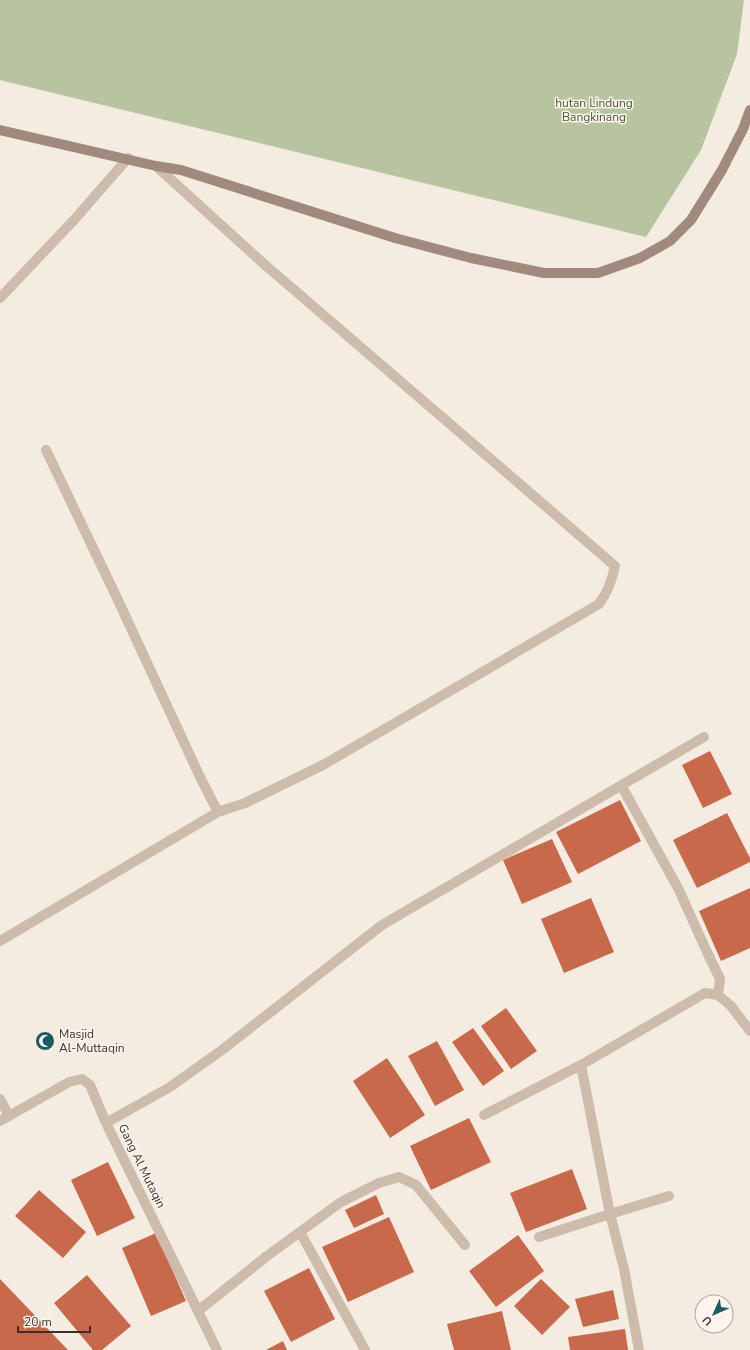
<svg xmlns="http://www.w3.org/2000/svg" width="750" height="1350" viewBox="0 0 750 1350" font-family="'Nunito Sans',sans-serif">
<rect width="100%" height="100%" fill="#f4ebe1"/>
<path fill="#b8c4a0" d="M0 0H744L737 54 701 150 646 237 0 80Z"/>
<path fill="#c8694b" d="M710 751 732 794 703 808 682 765Z
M620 800 641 841 578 874 556 832Z
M727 813 750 858V862L697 888 673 840Z
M552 839 572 882 522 904 503 860Z
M750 888V948L721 961 699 911Z
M591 898 614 952 564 973 541 919Z
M506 1008 537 1051 511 1069 481 1026Z
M473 1028 504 1071 483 1086 452 1042Z
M437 1041 464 1090 435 1106 408 1056Z
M387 1058 425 1115 390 1138 353 1081Z
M469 1118 491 1162 431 1190 410 1146Z
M108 1162 135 1218 97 1236 71 1180Z
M572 1169 587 1209 526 1232 510 1193Z
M39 1190 86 1232 63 1258 15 1216Z
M376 1195 384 1214 354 1228 345 1210Z
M389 1217 414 1272 348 1302 322 1247Z
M156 1233 186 1301 151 1316 122 1248Z
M518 1235 544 1271 496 1307 469 1271Z
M309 1268 335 1319 291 1342 264 1291Z
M87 1275 131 1326 102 1350H93L54 1303Z
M0 1279 68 1350H0Z
M541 1279 570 1307 542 1335 514 1306Z
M613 1290 619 1319 583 1327 575 1299Z
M502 1311 511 1350H454L447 1324Z
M625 1329 628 1350H570L568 1337Z
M283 1341 287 1350H266Z"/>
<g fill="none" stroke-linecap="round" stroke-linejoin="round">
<path stroke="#cdbbac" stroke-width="10" d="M0 298 74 220 128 158
M46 450 117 598 200 777 218 812 245 803 323 765 599 604C608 592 612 581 615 566L264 264 156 166
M621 785 678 888 707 952 720 979 718 995
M0 941 218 812
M581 1065 705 993 718 995 731 1006 750 1031
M0 1099 9 1116
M484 1115 581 1065 610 1214 539 1237
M0 1121 69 1082 82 1079 90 1085 106 1123 217 1350
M106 1123 170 1087 222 1050 382 925 704 737
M300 1232 365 1350
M198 1311 267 1256 341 1202 379 1183 399 1177 416 1185 465 1245
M639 1350 624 1269 610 1214 669 1196"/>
<path stroke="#a18a7d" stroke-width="10" d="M0 130 156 166 181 170 395 238 471 258 544 273H598L640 258 670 241 691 220 722 170 743 129 750 110"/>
</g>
<defs>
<symbol id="mosque-disc" viewBox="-11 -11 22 22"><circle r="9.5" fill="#1f5a5e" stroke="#fbf5ee"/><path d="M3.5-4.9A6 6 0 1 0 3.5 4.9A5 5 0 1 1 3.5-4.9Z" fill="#fff"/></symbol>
</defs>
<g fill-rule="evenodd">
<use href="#mosque-disc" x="34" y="1030" width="22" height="22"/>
</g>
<g text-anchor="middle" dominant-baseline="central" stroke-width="3" stroke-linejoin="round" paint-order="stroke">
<g font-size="12" fill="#4a5a2e" stroke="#fbf5ee">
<text x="594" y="103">hutan Lindung<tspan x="594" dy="14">Bangkinang</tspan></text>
</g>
<g font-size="12" fill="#3b302b" stroke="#fbf5ee" text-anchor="start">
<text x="59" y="1034">Masjid<tspan x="59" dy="14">Al-Muttaqin</tspan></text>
</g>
<g font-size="12" fill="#3b302b" stroke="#fbf5ee">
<text transform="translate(142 1166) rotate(64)">Gang Al Mutaqin</text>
</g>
</g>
<g transform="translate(714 1314) rotate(225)"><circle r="19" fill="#fbf5ee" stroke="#aea6a0"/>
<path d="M0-3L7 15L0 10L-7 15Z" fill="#1f5a5e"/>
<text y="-6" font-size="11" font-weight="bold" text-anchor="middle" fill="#3b302b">U</text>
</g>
<path d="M18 1326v6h72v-6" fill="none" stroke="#3b302b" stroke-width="2"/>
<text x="24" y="1326" font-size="12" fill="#3b302b" stroke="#fbf5ee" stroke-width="3" paint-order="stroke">20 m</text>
</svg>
